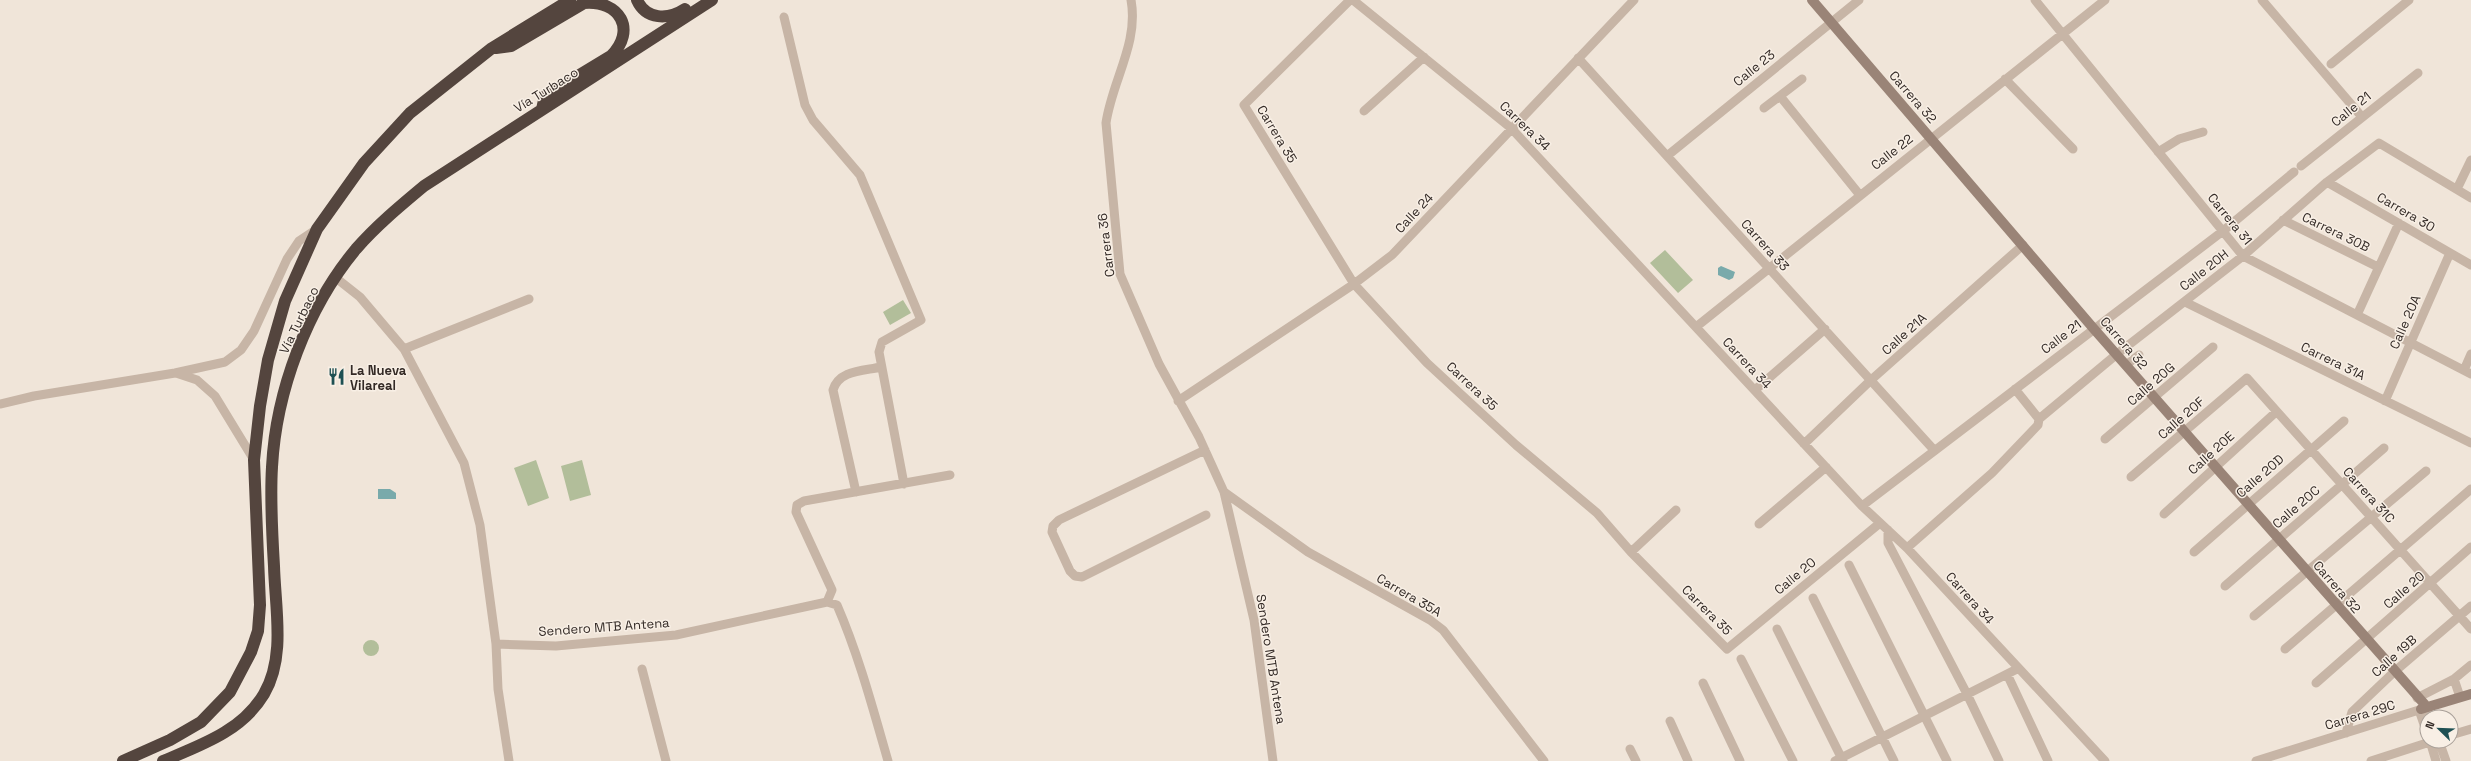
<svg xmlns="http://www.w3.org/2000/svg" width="2471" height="761" viewBox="0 0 2471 761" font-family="'Space Grotesk',sans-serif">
<rect width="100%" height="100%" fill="#f0e5d9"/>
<path fill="#b2be9a" d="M1665 250 1693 280 1678 293 1650 263Z
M903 300 911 313 890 325 883 312Z
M536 460 549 498 528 506 514 468Z
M582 460 591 495 570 501 561 466Z
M363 648a8 8 0 1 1 16 0a8 8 0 1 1-16 0Z"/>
<path fill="#79aaab" d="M1721 266 1735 272 1733 278 1729 280 1718 275V268Z
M378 489H390L396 493V499H378Z"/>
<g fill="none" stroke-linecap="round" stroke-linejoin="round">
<path stroke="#c7b5a6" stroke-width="9" d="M1131 0C1139 43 1112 81 1106 123L1120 274 1159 364 1199 437 1224 492 1254 620 1273 761
M1350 0 1244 105 1354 284 1427 363 1516 445 1597 513 1631 552 1727 649 1880 523
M1353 0 1511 128 1862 506 1907 548 2105 761
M2035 0 2243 256 2471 374
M2262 0 2362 117
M784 17 805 105 813 120 860 175 921 320 882 342 879 352 904 484
M1578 58 1934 450
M2331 64 2409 0
M2005 79 2073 149
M1780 96 1859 194
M1764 108 1802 79
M1364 111 1424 57
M2158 152 2179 139 2203 132
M1667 156 1859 0
M2301 166 2418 73
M2327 182 2471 265
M2457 189 2471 160
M2283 220 2378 267
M336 278 360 297 404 349 464 463 480 525 496 644 498 689 509 761
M2185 302 2471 443
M2357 315 2399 223
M1696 327 2105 0
M404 349 529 299
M2126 365 2139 355
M2464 370 2471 354
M176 373 197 380 215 396 254 460
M1755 390 1825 329
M1178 401 1354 284 1392 255 1634 0
M2385 401 2450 253
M0 404 34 396 175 373 225 362 241 350 254 331 287 259 299 241 317 229
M2039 419 2117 354 2243 256 2327 182 2379 143 2471 198
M2105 439 2213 347
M1804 444 1871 380 2023 245
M1205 450 1059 520 1053 526 1052 532 1070 571 1075 576 1082 577 1206 515
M2131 477 2247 378 2471 629
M856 492 833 390C839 370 863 371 881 367
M1224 492 1308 552 1430 620 1443 630 1544 761
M1862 506 2223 231 2294 172
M2164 514 2276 412
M1759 524 1826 467
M1888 530V543L1967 694 1999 761
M1907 548 1992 473 2038 425 2039 419 2015 389
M1631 552 1676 510
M2194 552 2344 421
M1849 565 1947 761
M2225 586 2384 448
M1813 598 1894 761
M827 602 832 590 796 512 797 505 804 501 950 475
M2254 616 2426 471
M1777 629 1843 761
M496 644 556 646 676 635 827 602 837 605C859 656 873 709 888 761
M2285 649 2471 489
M1741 659 1793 761
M642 669 666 761
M2007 674 2048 761
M2454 679 2460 697
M1703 683 1740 761
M2316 683 2471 547
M2417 698 2454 679 2471 665
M2427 707 2430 717
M1670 721 1688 761
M2346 733 2352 712 2394 672 2471 606
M2451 735 2471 729
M2430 741 2436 761
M2439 741 2446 761
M1630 749 1636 761
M1835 761 2017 669
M2256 761 2419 710 2427 733
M2371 761 2433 741"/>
<path stroke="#9a8477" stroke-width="10" d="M1812 0 2094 329 2427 707
M2421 709 2471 694"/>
<path stroke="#54453e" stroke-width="12" d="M637 0C646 20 668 20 685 9
M496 48 511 46 584 3C620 0 637 30 611 56L545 96 542 109
M123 761 170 740 201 722 230 692 251 652 258 631 260 605 254 460 260 406 268 360 285 301 317 229 364 163 410 113 492 48 570 0
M163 761C201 745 242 731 264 694 286 657 275 607 274 566 272 533 270 500 272 467 276 391 307 308 356 249 376 226 400 206 424 186L712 0"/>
</g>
<defs>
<symbol id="restaurant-bare" viewBox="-9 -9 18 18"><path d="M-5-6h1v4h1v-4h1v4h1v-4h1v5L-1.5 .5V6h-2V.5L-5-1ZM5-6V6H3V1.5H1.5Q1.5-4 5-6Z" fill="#1e5053" stroke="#f8efe5" stroke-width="2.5" paint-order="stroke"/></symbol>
</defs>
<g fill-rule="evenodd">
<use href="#restaurant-bare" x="324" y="364" width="25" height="25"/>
</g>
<g text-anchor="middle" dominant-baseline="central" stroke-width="3" stroke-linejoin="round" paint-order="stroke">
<g font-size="13" fill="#332a26" stroke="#f8efe5">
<text transform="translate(1754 68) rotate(-39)">Calle 23</text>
<text transform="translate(546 90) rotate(-32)">Vía Turbaco</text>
<text transform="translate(1913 97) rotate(49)">Carrera 32</text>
<text transform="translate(2351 109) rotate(-39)">Calle 21</text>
<text transform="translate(1525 126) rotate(44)">Carrera 34</text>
<text transform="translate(1277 134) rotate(59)">Carrera 35</text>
<text transform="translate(1892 152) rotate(-38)">Calle 22</text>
<text transform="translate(2406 212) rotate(30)">Carrera 30</text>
<text transform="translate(1414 213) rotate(-47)">Calle 24</text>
<text transform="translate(2230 219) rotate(51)">Carrera 31</text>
<text transform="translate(2336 232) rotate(26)">Carrera 30B</text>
<text transform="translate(1106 245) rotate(-97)">Carrera 36</text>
<text transform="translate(1765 245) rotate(48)">Carrera 33</text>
<text transform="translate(2204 270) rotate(-38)">Calle 20H</text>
<text transform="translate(299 320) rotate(-64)">Vía Turbaco</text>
<text transform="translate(2405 322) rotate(-66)">Calle 20A</text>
<text transform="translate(1904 334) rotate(-42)">Calle 21A</text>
<text transform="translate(2061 337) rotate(-37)">Calle 21</text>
<text transform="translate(2124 343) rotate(49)">Carrera 32</text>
<text transform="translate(2333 361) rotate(26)">Carrera 31A</text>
<text transform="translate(1747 363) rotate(47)">Carrera 34</text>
<text transform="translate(2151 384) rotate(-41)">Calle 20G</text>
<text transform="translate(1472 386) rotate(43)">Carrera 35</text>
<text transform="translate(2181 418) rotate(-41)">Calle 20F</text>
<text transform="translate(2211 453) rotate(-42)">Calle 20E</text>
<text transform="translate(2260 476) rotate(-41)">Calle 20D</text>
<text transform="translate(2369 495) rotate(48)">Carrera 31C</text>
<text transform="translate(2296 507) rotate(-41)">Calle 20C</text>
<text transform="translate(1795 576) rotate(-40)">Calle 20</text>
<text transform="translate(2337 587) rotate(49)">Carrera 32</text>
<text transform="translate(2404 590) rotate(-41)">Calle 20</text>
<text transform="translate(1409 595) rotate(30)">Carrera 35A</text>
<text transform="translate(1970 598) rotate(48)">Carrera 34</text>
<text transform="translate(1707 610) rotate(45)">Carrera 35</text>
<text transform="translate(604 627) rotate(-4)">Sendero MTB Antena</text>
<text transform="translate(2394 656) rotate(-42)">Calle 19B</text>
<text transform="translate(1271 659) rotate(81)">Sendero MTB Antena</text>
<text transform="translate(2360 715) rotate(-17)">Carrera 29C</text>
</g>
<g font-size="13" font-weight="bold" fill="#332a26" stroke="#f8efe5" text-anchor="start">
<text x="350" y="370">La Nueva<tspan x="350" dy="15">Vilareal</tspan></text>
</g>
</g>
<g transform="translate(2439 729) rotate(293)"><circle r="19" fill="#f8efe5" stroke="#a9a099"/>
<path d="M0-3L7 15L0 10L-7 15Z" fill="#1e5053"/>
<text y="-6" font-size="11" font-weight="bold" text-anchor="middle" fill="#332a26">N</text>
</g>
</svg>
